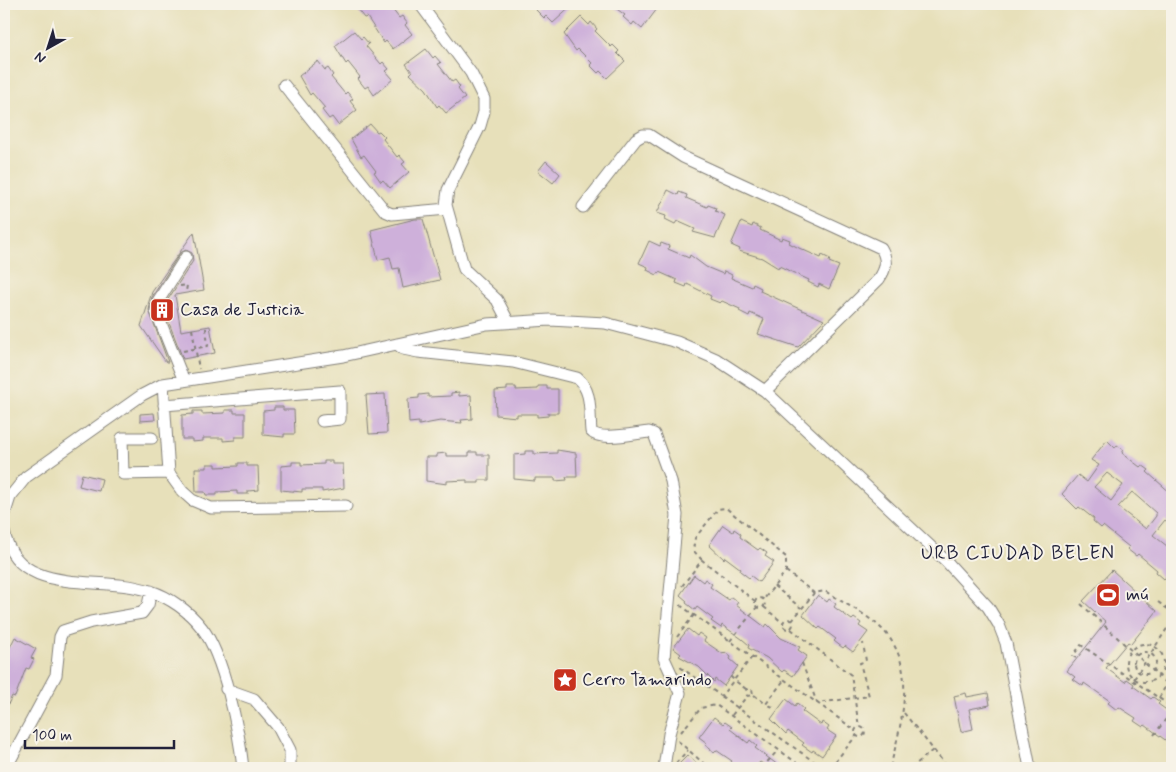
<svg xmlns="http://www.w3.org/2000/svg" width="1176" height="772" viewBox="0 0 1176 772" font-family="Mynerve,sans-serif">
<rect width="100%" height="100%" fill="#f7f3e8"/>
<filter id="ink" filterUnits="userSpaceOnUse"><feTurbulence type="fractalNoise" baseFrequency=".02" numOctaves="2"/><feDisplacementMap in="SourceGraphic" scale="10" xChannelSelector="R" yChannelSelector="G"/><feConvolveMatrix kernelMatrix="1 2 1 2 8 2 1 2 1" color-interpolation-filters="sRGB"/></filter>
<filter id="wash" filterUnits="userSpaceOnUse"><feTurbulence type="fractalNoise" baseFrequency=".0096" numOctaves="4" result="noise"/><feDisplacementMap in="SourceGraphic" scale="20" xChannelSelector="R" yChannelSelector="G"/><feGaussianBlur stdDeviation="1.12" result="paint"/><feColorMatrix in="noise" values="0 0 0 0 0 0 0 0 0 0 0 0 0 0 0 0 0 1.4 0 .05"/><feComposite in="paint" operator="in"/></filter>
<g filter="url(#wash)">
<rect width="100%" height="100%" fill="#e7e0ba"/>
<g id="blocks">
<path fill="#ceb0da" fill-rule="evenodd" d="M356 4H388L399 18 402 16 407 23 405 25 412 34 393 49 386 41 384 43 367 17 364 18 357 9 359 8Z
M534 4H574L553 23 546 16 544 18 536 10 538 8Z
M610 4H650L657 9 642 29 634 22 632 25 623 17 625 15Z
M581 17 589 25 591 22 597 29 595 31 611 47 613 45 619 51 617 53 625 61 607 78 600 71 598 73 590 65 592 63 578 49 576 51 564 34Z
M354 31 361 39 363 37 369 44 366 46 381 64 383 62 389 69 386 71 393 79 374 95 368 86 365 88 358 79 360 77 348 62 346 64 335 46Z
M426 49 433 58 435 56 441 63 438 64 452 82 455 80 460 87 458 89 465 98 446 113 439 105 437 107 426 89 410 74 412 72 406 64Z
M318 61 325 70 328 68 333 75 331 77 345 94 347 92 353 99 350 101 357 110 338 125 332 117 329 119 322 110 325 108 312 93 310 95 299 76Z
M370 124 377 132 379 131 385 137 383 139 397 157 399 155 405 162 402 164 409 172 390 188 383 180 381 182 374 172 376 171 364 155 361 157 351 139Z
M546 161 560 174 553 183 538 171Z
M668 190 678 195 679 192 687 195 686 198 707 207 708 205 716 208 715 211 725 215 715 238 693 232 695 229 677 221 675 224 665 219 666 216 657 213Z
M415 219H423L440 280 403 288 399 268 393 269 390 257 378 260 371 230Z
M741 222 752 227 753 224 761 228 760 230 781 240 782 237 790 240 789 243 799 248 821 258 822 255 830 259 829 262 839 266 829 289 819 284 818 287 808 282 809 280 779 266 778 268 762 258 739 251 740 249 731 245Z
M194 232 204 290 175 295 181 331 210 326 215 353 183 359 164 310 165 304 193 261 192 253 186 250 180 253 152 297 149 310 168 362H166L141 326 152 292Z
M649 241 660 246 661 243 669 246 668 249 689 258 690 255 706 267 723 274 724 271 732 275 731 278 752 287 753 284 761 288 760 291 824 320 798 347 758 334 764 319 750 313 749 316 739 311 740 309 722 301 720 303 710 299 711 296 687 284 686 287 676 283 677 280 659 272 657 275 647 270 648 267 639 263Z
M538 386H547V389H558V413H548V416L537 417V414H517V417L496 415 495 391 507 390V387H516V390L538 389Z
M459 392V396L471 395 472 419 461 420 462 423 440 421 419 425V422L409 423 408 399 419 398V395L428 394V397L451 396V393Z
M385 394 387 433 369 434 366 395Z
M274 407H283V410H294L295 434H284V437L263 435V411L274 410Z
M225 410H234V413H245V437H235V440L223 441V438H203V441L192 442V439H182V415L193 414V411H202V414L225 413Z
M154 413 155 420 140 421V414Z
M1107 440 1115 448 1117 445 1124 450 1122 453 1140 467 1142 465 1149 470 1147 472 1172 494V525L1165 520 1153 535 1172 550V582L1166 577 1164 579 1156 572 1157 570 1138 554 1136 556 1127 549 1129 547 1103 526 1101 528 1093 521 1094 519 1079 507 1077 509 1062 494 1078 475 1087 482 1099 465 1091 460ZM1107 473 1123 485 1111 501 1094 487ZM1132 492 1156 513V516L1146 529 1118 507Z
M557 450 576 453 577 477H566L567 480 555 481V478H535V481L514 479V455L525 454V451H534V454L557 453Z
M469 452H477V455H489V480H479V483H467V480L447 481V484L426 481V457H437V454L446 453V456H469Z
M324 461H332V464H343L344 488 322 492V489H302V492L281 490V466L292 465V462H301V465L324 464Z
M238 463H247V466H258L259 490 248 491V494H237V491L217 492V495H206L205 492H196L195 468H207V464H216V467L238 466Z
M82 474 102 479 99 491 79 486Z
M723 525 733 532 734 529 741 534 740 537 758 550 760 548 767 553 765 556 774 562 759 582 751 576 749 578 740 571 741 569 725 557 724 559 709 545Z
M1112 570 1157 611 1131 644 1128 642 1106 668 1125 682 1127 679 1134 684 1133 686 1151 699 1153 697 1160 702 1158 704 1172 714V745L1145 725 1143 727 1134 721 1136 718 1119 707 1117 710 1108 703 1110 701 1084 683 1083 686 1073 679 1075 677 1067 671 1106 622 1083 601Z
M694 575 703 582 705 579 712 584 710 587 729 600 731 597 738 602 736 605 765 627 767 624 781 638 800 647 798 650 807 656 793 676 784 670 782 672 767 658 748 648 749 645 742 639 722 625 721 628 711 621 713 619 697 607 695 610 686 603 687 601 680 595Z
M818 595 827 602 829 599 836 604 834 607 852 620 854 618 861 623 859 626 868 632 853 652 845 646 843 648 834 641 836 639 820 627 818 629 803 615Z
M688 629 697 636 699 633 706 638 704 641 723 654 725 652 731 657 730 659 738 666 724 686 715 679 714 682 699 667 679 656 681 654 673 648Z
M15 637 36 649 31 658 34 659 29 669 26 668 15 697 12 696 4 713V652L7 646 10 647Z
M966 693 967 697 988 693 990 705 969 709 973 729 961 732 954 696Z
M786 699 795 706 797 703 804 709 802 711 821 725 822 722 829 727 827 730 836 736 822 756 813 750 812 752 802 745 804 743 788 731 786 734 771 719Z
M714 717 723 724 725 722 732 727 730 729 748 743 750 740 757 746 755 748 782 768H769L760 762 754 768H736L730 764 732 761 716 750 714 752 705 745 707 743 699 737Z
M688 755 702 768H675Z"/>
</g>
</g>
<g filter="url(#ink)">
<use href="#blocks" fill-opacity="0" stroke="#84817a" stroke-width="1"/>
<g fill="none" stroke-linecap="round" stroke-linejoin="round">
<defs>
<path id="minor" d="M420 4 471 73 484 99V112L480 126 448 190 446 205 464 269 497 300 508 321
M284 85 385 211 392 214 447 209
M583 207 636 139 643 135H649L683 157 881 248C888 260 886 269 879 279L765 391
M397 344 403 349 418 352 513 362 577 378C593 391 589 412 591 431 599 442 636 433 649 432L654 434 671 481 677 515 664 658 680 693 669 734 664 768
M184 381 156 311 158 301 186 257
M163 384 169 473 182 491 192 500 211 508 346 506
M164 405 340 391V419L322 421
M152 438H122L123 474 169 473
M4 516 10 497 26 477 142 395 163 384 343 356 487 324 550 320 605 323 677 342 716 359 765 391 947 562 988 607 999 625 1006 643 1030 768
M4 532C18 599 100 574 150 591 169 597 189 611 202 628 224 656 239 731 243 768
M226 689 254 699 278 727 290 750V768
M6 768 56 675 60 637 63 631 91 622 142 613 148 605 151 591"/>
</defs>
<use href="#minor" stroke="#84817a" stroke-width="13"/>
<path stroke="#84817a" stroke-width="2" stroke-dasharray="4 4" stroke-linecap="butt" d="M180 286 187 285 186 292
M169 304 170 317
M192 329 199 369
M183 351 208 346 206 328
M702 560 693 550 695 538 718 509 726 508 786 557V571L764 599
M786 571 814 593
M682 586 702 560 755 601
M774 586 801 608
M755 603a5 5 0 1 1 10 0a5 5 0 1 1-10 0Z
M1158 602 1172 612
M1081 604 1172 688
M680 605 855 730
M764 607 783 623
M783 624a5 5 0 1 1 10 0a5 5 0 1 1-10 0Z
M792 621 814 593 825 591C843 603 867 614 882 629 919 666 901 725 890 768
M791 629 851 675 859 727
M677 637 694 615
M730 641 757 607
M1126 663a19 19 0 1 1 38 0a19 19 0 1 1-38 0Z
M1134 663a11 11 0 1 1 22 0a11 11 0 1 1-22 0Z
M1076 658 1073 656 1081 645 1172 707
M802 663 817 703 869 696 860 663 866 661 863 643
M680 667 721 696 734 680 730 676
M1134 679 1172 621
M746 689 734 680 752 657
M754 695 766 704
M721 696 823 768
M1159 698 1172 675
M773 707 766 704 784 680
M904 713 948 768
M732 715 747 696 753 695 752 689H746L747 696
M855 732a5 5 0 1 1 10 0a5 5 0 1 1-10 0Z
M681 732 701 708 716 705 804 768
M1154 735 1172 711
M678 741 709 768
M676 763 688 750
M762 768 778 750
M830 768 856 736
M911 768 933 750"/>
<use href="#minor" stroke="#fff" stroke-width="11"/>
</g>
</g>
<defs>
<symbol id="building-square" viewBox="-11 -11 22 22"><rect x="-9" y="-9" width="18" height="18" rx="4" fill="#c8321e" stroke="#f7f3e8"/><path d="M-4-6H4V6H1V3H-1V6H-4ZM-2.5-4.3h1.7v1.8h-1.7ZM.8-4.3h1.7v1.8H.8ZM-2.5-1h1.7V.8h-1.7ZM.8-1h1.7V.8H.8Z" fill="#fff"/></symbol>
<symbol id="stadium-square" viewBox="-11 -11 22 22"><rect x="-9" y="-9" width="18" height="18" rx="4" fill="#c8321e" stroke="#f7f3e8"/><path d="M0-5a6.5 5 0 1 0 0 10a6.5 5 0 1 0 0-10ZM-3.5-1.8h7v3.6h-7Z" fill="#fff"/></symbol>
<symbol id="sight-square" viewBox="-11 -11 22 22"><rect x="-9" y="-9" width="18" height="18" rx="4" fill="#c8321e" stroke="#f7f3e8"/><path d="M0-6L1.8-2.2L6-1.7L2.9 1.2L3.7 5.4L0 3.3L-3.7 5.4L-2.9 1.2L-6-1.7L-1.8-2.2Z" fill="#fff"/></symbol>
</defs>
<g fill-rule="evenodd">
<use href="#building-square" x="148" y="296" width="28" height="28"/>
<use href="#stadium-square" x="1094" y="581" width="28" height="28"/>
<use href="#sight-square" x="551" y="666" width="28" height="28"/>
</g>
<g text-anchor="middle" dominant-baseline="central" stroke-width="4" stroke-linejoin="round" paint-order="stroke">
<g font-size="18" fill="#22223b" stroke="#f7f3e8" text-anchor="start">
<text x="180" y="310">Casa de Justicia</text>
<text x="1126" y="595">mú</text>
<text x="582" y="680">Cerro Tamarindo</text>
</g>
<g font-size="19" letter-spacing="1" fill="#22223b" stroke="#f7f3e8">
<text x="1018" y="553">URB CIUDAD BELEN</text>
</g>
</g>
<rect width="1176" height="772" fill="none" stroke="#f7f3e8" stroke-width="20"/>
<g transform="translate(48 48) rotate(219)" stroke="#f7f3e8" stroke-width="4" paint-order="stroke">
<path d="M0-4L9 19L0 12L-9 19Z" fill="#22223b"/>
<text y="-8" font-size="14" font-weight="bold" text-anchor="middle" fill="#22223b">N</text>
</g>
<path d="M25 740v8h149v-8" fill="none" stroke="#22223b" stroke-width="2.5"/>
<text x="32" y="740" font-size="15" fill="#22223b" stroke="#f7f3e8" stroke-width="4" paint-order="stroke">100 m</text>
</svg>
